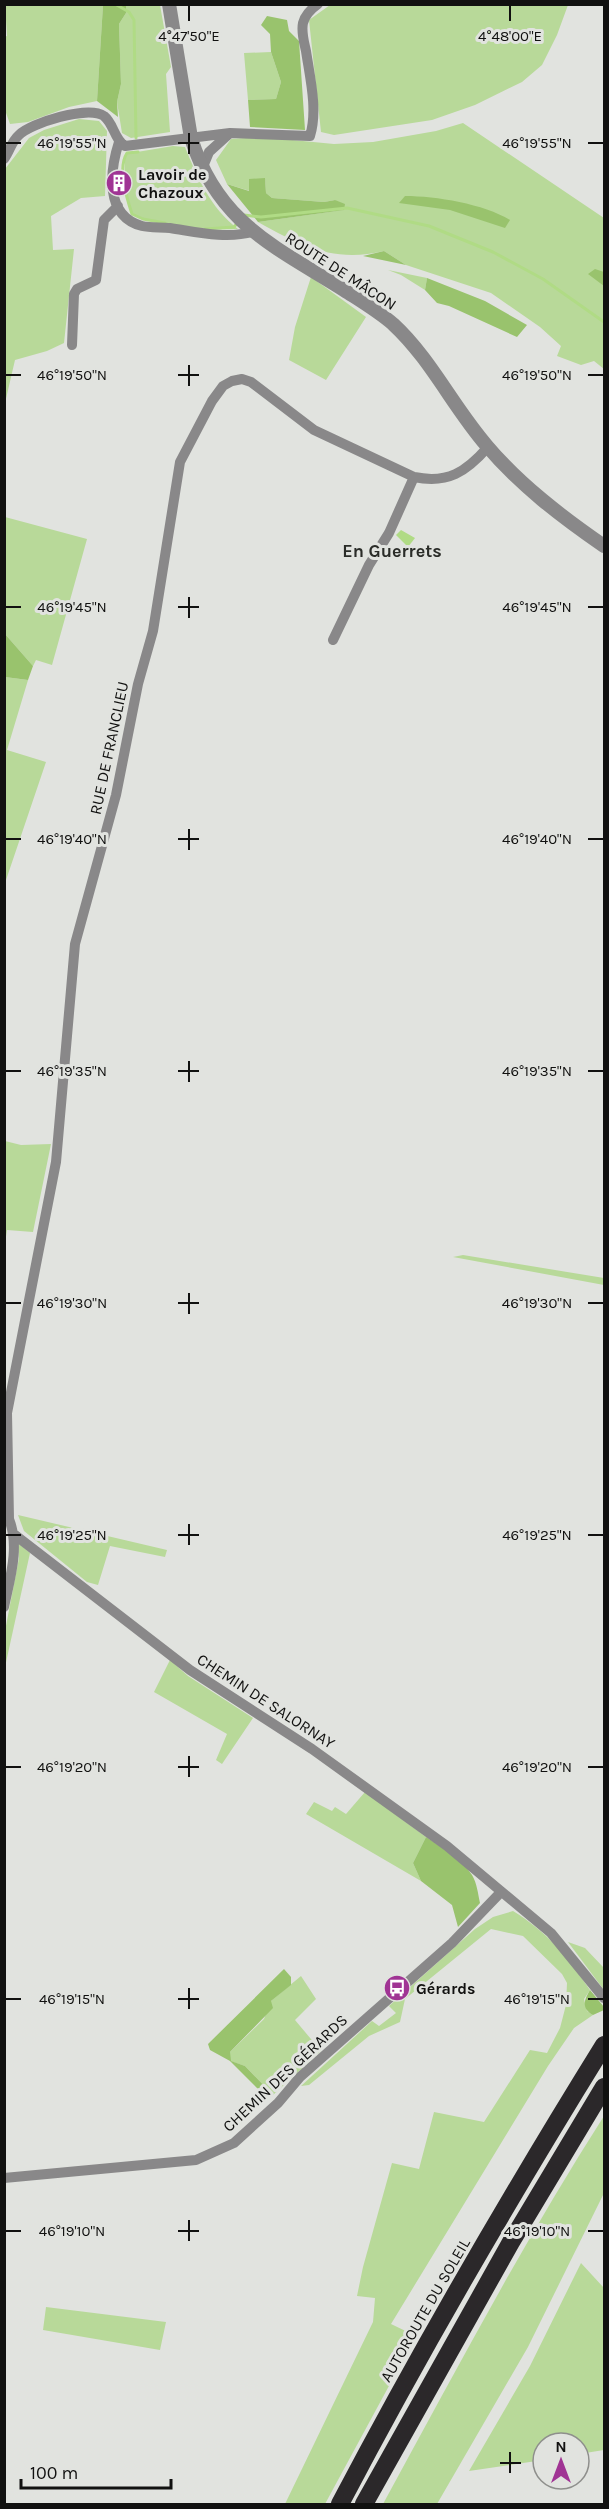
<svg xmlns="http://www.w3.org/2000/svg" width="609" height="2509" viewBox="0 0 609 2509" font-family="Karla,sans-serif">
<rect width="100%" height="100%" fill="#e1e3df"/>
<path fill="#b8d999" d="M5 4 103 5 97 101 69 107 28 122 10 124 5 110 4 37 7 36Z
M126 5H160L171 67 166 74 170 132 131 138 122 133 117 102 121 84 119 24 126 13Z
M330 5H568L557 35 542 65 522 82 475 105 432 120 334 135 321 132 309 20Z
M271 52 281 82 276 99 248 100 244 53Z
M79 119 99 121 107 131 105 196 81 198 51 216 53 250 74 249 64 343 47 351 15 360 5 403V169L29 138 44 130Z
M463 123 604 218V369L594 361 581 365 557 356 561 346 540 327 491 293 406 265 384 251C334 263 301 246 258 222L343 210 335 200 324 202 272 198 266 193 265 179 250 191 227 184 216 160 231 139 261 137 334 144 373 142 436 131Z
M173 146 185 147C198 179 210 207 238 229 207 230 160 227 132 214L125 192V154Z
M388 270 427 278 425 290 401 275Z
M311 277 366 317 326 380 289 360 295 327Z
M5 517 87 539 52 665 36 660 33 666 5 634Z
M5 677 28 680 7 750 46 762 5 883Z
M5 1141 21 1145 51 1144 33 1232 7 1230 5 1243Z
M463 1255 604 1278V1285L453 1257Z
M18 1515 167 1550 165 1557 110 1546 98 1585 87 1582 24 1531Z
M18 1543 30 1553 5 1667V1631L19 1558Z
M170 1660 188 1676 253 1718 222 1764 216 1760 227 1734 154 1692Z
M365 1792 426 1837 413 1863 421 1881 306 1814 314 1802 332 1811 335 1807 346 1814Z
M513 1911C546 1931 568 1957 590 1990L584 1999 587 2011 593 2015 574 2028 548 2066 391 2324 416 2336 325 2504H285L373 2322 375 2298 357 2296 363 2267 392 2163 419 2169 434 2112 484 2122 530 2050 547 2053 560 2028 566 2005 567 1983 562 1974 523 1936 491 1929 405 1999 400 2022 369 2036 309 2085 301 2086 372 2021 379 2026 396 2013 389 2006 475 1929 493 1917Z
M568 1942 585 1948 604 1968V1990Z
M301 1976 316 1999 295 2020 321 2051 273 2095 245 2066 230 2061V2052L264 2019 271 2001Z
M604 2116V2193L528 2347 437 2504H383C454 2374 524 2241 604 2116Z
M581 2263 604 2288V2450L579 2454V2443H543V2460L469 2471 530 2366Z
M46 2307 166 2322 160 2350 43 2330Z"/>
<path fill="#99c36d" d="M103 5H126V13L119 24 121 84 117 102 118 117 97 101Z
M267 16 287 20 289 31 299 41 305 130 250 127 248 100 276 99 281 82 271 52 270 34 261 25Z
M265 178 266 193 272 198 324 202 335 200 345 204 344 210 258 222 227 184 249 191V179Z
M405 196C436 196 484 204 510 220L505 228 450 210 399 203Z
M384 251 406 265 363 256Z
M595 269 604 272V286L588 274Z
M427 278 485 301 527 325 517 337 449 306 437 303 425 290Z
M5 634 33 666 28 680 5 677Z
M426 1837C441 1847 462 1859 472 1875 477 1883 478 1894 480 1903L458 1927 452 1905 421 1881 413 1863Z
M284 1969 291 1977V1985L271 2001 273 2008 230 2052 231 2061 245 2066 273 2095H264L230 2061 210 2050 208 2044Z
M590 1990 604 2007V2010L593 2015C581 2008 584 2000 590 1990Z"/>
<path fill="#b0db85" d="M401 530 415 538 408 547 396 535Z"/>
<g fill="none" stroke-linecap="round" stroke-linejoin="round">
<path stroke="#b0db85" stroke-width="3" d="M115 4 129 12 134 20 136 138
M138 152 127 153C117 168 127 199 132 214L143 219 165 223
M244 215 261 217 347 208 429 226 493 252 543 279 604 322
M205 229 234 227 238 222"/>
<path stroke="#898889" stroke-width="10" d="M230 133 310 136C318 110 310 78 306 51 304 42 301 32 303 23 305 15 311 9 318 4
M119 142C110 170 104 216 142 226 150 228 161 227 170 228 197 232 225 239 253 232
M4 159C10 151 11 142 19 135 31 123 88 105 104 116 114 124 114 139 125 146L230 133 209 152 202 169
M72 345 74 294 77 289 96 280 104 220 118 206
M333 640 369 565 389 533 414 477
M15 1535 190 1670 312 1749 447 1846 551 1933 604 1998
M4 1607C10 1578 20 1547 9 1519L7 1413 56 1162 75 944 116 795 138 684 153 631 180 462 212 401 223 386 232 381 242 379 251 382 314 430 414 477C448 484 466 472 488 447
M4 2178 196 2160 234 2143 278 2103 300 2077 452 1943 501 1892"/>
<path stroke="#898889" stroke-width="14" d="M169 4 191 138C218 223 274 246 344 290 361 301 378 311 393 324 431 359 453 407 487 446 520 485 562 517 604 546"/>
<path stroke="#2b282a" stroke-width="18" d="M340 2504C422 2348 511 2195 604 2045
M364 2504 511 2242 604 2087"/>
</g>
<path fill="none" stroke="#111110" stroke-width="2" d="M189 6V21M510 6V21M189 133V154M6 143H21M178 143H199M588 143H603M189 365V386M6 375H21M178 375H199M588 375H603M189 597V618M6 607H21M178 607H199M588 607H603M189 829V850M6 839H21M178 839H199M588 839H603M189 1061V1082M6 1071H21M178 1071H199M588 1071H603M189 1293V1314M6 1303H21M178 1303H199M588 1303H603M189 1524V1545M6 1535H21M178 1535H199M588 1535H603M189 1756V1777M6 1767H21M178 1767H199M588 1767H603M189 1988V2009M6 1999H21M178 1999H199M588 1999H603M189 2220V2241M6 2231H21M178 2231H199M588 2231H603M510 2452V2473M500 2463H521"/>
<defs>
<symbol id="building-disc" viewBox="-11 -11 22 22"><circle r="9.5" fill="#a03494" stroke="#e1e3df"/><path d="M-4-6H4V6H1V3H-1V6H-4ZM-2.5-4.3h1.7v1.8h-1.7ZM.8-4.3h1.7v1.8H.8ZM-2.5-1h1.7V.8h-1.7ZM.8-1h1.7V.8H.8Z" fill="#fff"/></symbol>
<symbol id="bus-disc" viewBox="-11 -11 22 22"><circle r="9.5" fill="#a03494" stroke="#e1e3df"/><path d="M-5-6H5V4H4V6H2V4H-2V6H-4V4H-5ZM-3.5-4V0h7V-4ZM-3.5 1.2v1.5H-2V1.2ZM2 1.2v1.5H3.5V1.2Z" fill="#fff"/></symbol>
</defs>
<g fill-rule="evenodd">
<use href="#building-disc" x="104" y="168" width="30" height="30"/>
<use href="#bus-disc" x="382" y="1973" width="30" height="30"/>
</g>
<g text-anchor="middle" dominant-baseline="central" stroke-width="6" stroke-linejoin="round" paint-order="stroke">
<g font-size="16" font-weight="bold" fill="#111110" stroke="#e1e3df" text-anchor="start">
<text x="138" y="174">Lavoir de<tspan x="138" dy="18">Chazoux</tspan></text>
<text x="416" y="1988">Gérards</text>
</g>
<g font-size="16" fill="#111110" stroke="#e1e3df">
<text transform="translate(341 271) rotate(33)">ROUTE DE MÂCON</text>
<text transform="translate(109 748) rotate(-78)">RUE DE FRANCLIEU</text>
<text transform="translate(266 1701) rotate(33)">CHEMIN DE SALORNAY</text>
<text transform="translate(285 2073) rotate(-43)">CHEMIN DES GÉRARDS</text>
<text transform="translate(425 2310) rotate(-60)">AUTOROUTE DU SOLEIL</text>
</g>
<g font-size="18" font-weight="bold" fill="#2a2c28" stroke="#e1e3df">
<text x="392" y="551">En Guerrets</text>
</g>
</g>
<g font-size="15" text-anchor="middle" fill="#111110" stroke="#e1e3df" stroke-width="6" stroke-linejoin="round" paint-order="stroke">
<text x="189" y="41">4°47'50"E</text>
<text x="510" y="41">4°48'00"E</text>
<text x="72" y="148">46°19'55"N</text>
<text x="537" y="148">46°19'55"N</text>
<text x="72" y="380">46°19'50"N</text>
<text x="537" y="380">46°19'50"N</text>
<text x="72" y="612">46°19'45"N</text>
<text x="537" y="612">46°19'45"N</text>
<text x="72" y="844">46°19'40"N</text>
<text x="537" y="844">46°19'40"N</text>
<text x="72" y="1076">46°19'35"N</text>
<text x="537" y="1076">46°19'35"N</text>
<text x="72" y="1308">46°19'30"N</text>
<text x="537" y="1308">46°19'30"N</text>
<text x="72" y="1540">46°19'25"N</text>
<text x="537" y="1540">46°19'25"N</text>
<text x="72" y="1772">46°19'20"N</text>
<text x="537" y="1772">46°19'20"N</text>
<text x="72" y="2004">46°19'15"N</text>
<text x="537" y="2004">46°19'15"N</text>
<text x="72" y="2236">46°19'10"N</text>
<text x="537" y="2236">46°19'10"N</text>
</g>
<rect width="609" height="2509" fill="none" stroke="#111110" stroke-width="12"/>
<g transform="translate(561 2461)"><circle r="28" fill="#e1e3df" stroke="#8e8f8c" stroke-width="1.5"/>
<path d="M0-4.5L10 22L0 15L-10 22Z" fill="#a03494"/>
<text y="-9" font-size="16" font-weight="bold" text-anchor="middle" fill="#111110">N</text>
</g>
<path d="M21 2479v9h150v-9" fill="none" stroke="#111110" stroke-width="3"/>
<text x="30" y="2479" font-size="18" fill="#111110" stroke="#e1e3df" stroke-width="4.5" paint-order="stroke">100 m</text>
</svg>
